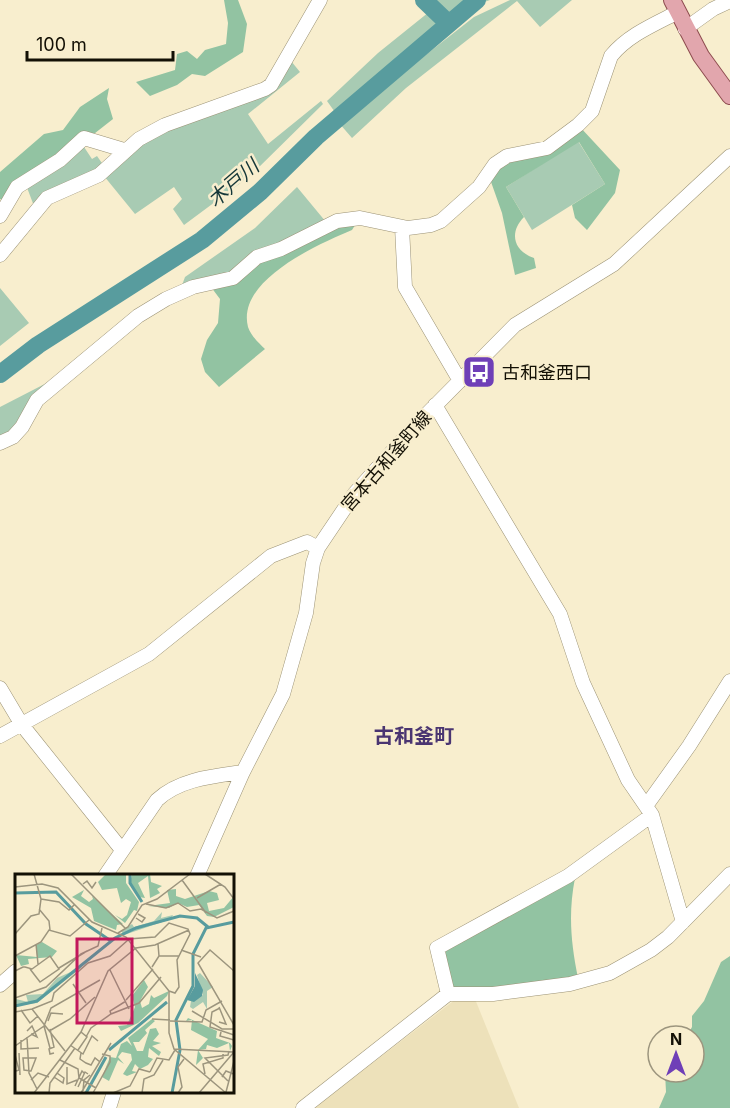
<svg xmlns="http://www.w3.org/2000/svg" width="730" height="1108" viewBox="0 0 730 1108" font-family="Inter,'Noto Sans JP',sans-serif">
<rect width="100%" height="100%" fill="#f8eece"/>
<path fill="#ede1ba" d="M456 999H475L519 1108H314Z"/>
<path fill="#a8cbb3" d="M428 0H490L468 8 452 24Z
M510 0H572L540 27 517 1 406 88 352 138 339 123 474 17Z
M429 12 446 28 337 115 327 101 378 53Z
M291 61 300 72 248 114 268 144 321 101 323 104 250 176 184 225 173 209 182 199 174 187 135 214 104 176 130 152 170 128 266 93Z
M578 141 605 184 532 230 506 187Z
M82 144 92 159 97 156 104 166 34 206 26 185Z
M297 187 326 222 229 274 181 288 185 277 255 228Z
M0 288 29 323 0 346Z
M66 373 20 423 0 440V407Z"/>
<path fill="#92c3a2" d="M224 0H238L247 24 243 52 205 76 192 74 177 85 150 96 136 82 175 70 177 54 187 51 197 59 205 50 226 44 228 23Z
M109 88 107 99 113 119 7 202 0 199V172L44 134 63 130 80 107Z
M580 127 620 170 615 193 587 230 575 218 572 205 605 184 579 142 506 187 524 217C509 232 513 251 534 258L536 268 515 275 502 213 490 179 495 166Z
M357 222 352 230C319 244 236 280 248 327 251 336 259 343 265 349L219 387 205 372 201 359 207 340 218 323 220 299 211 287 326 229Z
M575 878C568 914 571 943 578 978L453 992 442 950Z
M730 956V1108H659L666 1092 665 1072H694V1036H687L692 1027V1016L704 1001 721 962Z"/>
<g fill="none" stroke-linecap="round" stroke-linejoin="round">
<path stroke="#589c9e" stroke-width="18" d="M424 0 448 23
M0 374 38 345 202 240 260 192 316 137 477 0"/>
<defs>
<path id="minor" d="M685 29 713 9 730 1
M0 216 17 187 60 160 84 138 124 150
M402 227 405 287 460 381
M0 255 47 198 99 175 139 139 165 125 265 89 271 85 320 0
M435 405 560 614 583 683 628 780 652 815 683 922
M0 443 13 437 22 427 37 400 138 316 166 299 193 287 233 278 257 257 281 249 337 221 360 218 408 228 431 225 441 221 479 187 495 164 507 156 547 148 578 125 592 111 611 56C628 35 655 24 678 12
M0 688 22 725 122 850
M0 736 149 654 271 556 307 542 318 548
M646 806 689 746 730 681
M105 876 157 800C179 779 214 776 243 772
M197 876 243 772 283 694 306 613 313 563 318 548 355 493 416 425 515 325 614 264 730 156
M0 985 16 971
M448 994 437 948 568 876 652 815
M109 1108 114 1092
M303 1108 448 994H493L570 984 610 973 651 950 668 937 730 874"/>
<path id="major" d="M672 0 701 56 730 96"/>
</defs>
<use href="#minor" stroke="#9b9275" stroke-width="15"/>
<use href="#major" stroke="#8d4b4e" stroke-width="18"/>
<use href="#minor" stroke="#fff" stroke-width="14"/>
<use href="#major" stroke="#e2a6ad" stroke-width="16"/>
</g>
<defs>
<symbol id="bus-square" viewBox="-11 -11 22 22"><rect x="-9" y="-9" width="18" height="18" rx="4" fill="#6f3fb7" stroke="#f8eece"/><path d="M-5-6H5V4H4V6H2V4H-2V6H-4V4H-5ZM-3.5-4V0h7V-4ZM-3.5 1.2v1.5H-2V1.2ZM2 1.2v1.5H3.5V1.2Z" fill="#fff"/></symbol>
</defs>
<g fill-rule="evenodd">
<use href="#bus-square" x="460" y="353" width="38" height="38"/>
</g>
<g text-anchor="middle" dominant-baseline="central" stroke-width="5" stroke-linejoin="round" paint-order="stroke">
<g font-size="18" fill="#131005" stroke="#f8eece" text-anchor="start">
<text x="502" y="372">古和釜西口</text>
</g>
<g font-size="18" fill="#131005" stroke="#f8eece">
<text transform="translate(386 461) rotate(-49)">宮本古和釜町線</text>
</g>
<g font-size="20" font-style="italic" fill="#153738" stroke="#f8eece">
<text transform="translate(233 183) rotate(-41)">木戸川</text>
</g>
<g font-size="20" font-weight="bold" fill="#4a3571" stroke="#f8eece">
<text x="414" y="736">古和釜町</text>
</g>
</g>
<g transform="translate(15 874)">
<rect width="219" height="219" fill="#f8eece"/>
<path d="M147 38 146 44 158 41 156 45 109 61 106 57 117 50 119 53 139 47ZM67 93 22 129 0 132 1 125 13 128 11 121 28 120 42 104ZM185 99 198 113 192 117V135L188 128 178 135 175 133 176 127 188 121 182 101Z" fill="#a8cbb3"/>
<path d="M91 0H111V9L124 28 122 37 119 36 110 49 100 41 107 45 112 41 116 28 111 25 106 29 102 14 87 16 83 8ZM117 0H135L136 8 147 12 142 15 145 19 135 24 133 2 123 9 130 24 124 23 115 9ZM161 15V22L170 25 194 17 202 19 204 26 192 29 194 37 209 34 219 22V33L199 43 192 42 184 31 172 33 163 29 154 34 133 32 155 29 152 16ZM69 16 66 22 74 28 78 25 77 22 108 50 102 51 101 56 79 47 76 34 57 23ZM27 68 42 77 37 83 13 85 14 90 6 92 1 81 22 83 21 71ZM129 106 133 113 125 127 127 134 134 130 136 121 139 124 154 117 152 122 123 149 106 157 103 152 112 151 120 133 117 122ZM173 144 202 157 201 164 215 169 217 172 215 177 214 169 202 174 192 171 191 175 183 176 188 184 181 191 183 176 193 165 176 156 177 146 171 147ZM137 145 140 147 130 156 132 159 124 168H118L122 177H128L135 155 141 154 144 160 138 167 146 169 137 172 146 178 144 182 134 174 133 183 138 185 133 191 125 195 120 190 117 197 122 198 112 202 108 200 117 186 116 180 107 178 103 183 109 190 103 186 94 207 87 203 95 183 101 184 106 170 112 167 117 172 113 164Z" fill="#92c3a2"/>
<path d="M180 99 188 116 187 122 179 128 172 126 180 112Z" fill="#589c9e"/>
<path fill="none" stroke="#589c9e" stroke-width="3" d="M115 0V9L127 28M0 19 41 18 71 50 96 67M0 132 22 127 100 64 121 54 165 42 182 44 193 53M94 176 152 128M71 219 91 183M157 219 165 176 161 146 178 112V80L191 54 219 48"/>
<path fill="none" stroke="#9c957e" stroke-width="1.5" d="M56 0 111 55M190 0 210 13 219 25M167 6 191 39M68 10 72 7 77 14 81 8M0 13 27 10 43 14 77 48 111 63 154 117V159L159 175 211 219M182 24 206 10M26 25 44 28 54 36 60 30M131 30 151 34 163 29 175 37 186 35 202 44 219 37M24 35 34 47 35 56M121 44 127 48 130 44 123 40M103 59 113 53 127 31 142 25 175 0M0 60 16 42 24 40 26 25 19 0M113 65 140 63 154 49 173 55 175 60 162 86 164 113 160 119 154 117M21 70 23 90M166 76 186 83M0 82 26 68 34 56 55 62 74 46M144 82H164M137 93 144 82 143 70M44 94 72 77M95 96 114 135M0 97 8 93H10L17 95 35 82 44 95 25 108 15 95M219 97 195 76 183 89 219 151M58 110 71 129M0 124 31 113 66 80 83 72 87 54M111 126 138 95M205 134 197 138 195 153 219 161M17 135 37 127 39 119 73 89 95 82 113 66M6 136 15 149 23 142M177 137 207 155H219M0 138 17 135 50 177M96 140 95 137 111 127M137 145 155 146M33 147 36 139 48 140M155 147 187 148 191 136 207 127M204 148 211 150 204 133M29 152 35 174M35 155 39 173 34 175 35 180 39 179M36 156 55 145 80 123M12 157 17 152 22 163 16 160M206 158 205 162 219 166M12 163 14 199 22 215M71 163 76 154 96 140 124 129 146 103M6 166V175L24 174M55 171 68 180 77 162 83 167M0 172 29 152 36 134 85 106M159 175 219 178M63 176 72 163 66 158M4 179 5 201M66 179 65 185 71 189 76 191 80 184 85 188M0 181 4 196 1 197M8 184H21L16 197 9 196ZM45 186 63 195 64 204 81 214M52 193V210L62 206M135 198 142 184 154 186 160 176M190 200 188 190 208 184V180M39 203 48 209 49 204 42 199M207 203 211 197 216 199 219 187M16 206 23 199 34 203M213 207 190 184 213 181 214 177M60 212 67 197 69 199M63 213 70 198 73 200M68 217 69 206 75 201M211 218 216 199 219 200M19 219 66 158 93 97 121 74 140 71 174 56M34 219 35 209 60 174M66 219 96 169M78 219 95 188V182L87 180M98 219 115 212 124 195 135 198M127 219 129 205 139 201 148 186M163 219 167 213 163 193 169 185M184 219 219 178"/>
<path fill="#c2185b" fill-opacity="0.15" stroke="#c2185b" stroke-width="3" d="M62 65H117V149H62Z"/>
<rect width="219" height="219" fill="none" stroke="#131005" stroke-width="3"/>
</g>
<g transform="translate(676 1054)"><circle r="28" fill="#f8eece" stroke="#9c957e" stroke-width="1.5"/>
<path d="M0-4.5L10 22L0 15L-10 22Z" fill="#6f3fb7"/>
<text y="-9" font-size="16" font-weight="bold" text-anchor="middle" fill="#131005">N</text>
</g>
<path d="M27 51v9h146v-9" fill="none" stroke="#131005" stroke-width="3"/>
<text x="36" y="51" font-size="18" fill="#131005" stroke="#f8eece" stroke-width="4.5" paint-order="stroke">100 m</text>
</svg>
